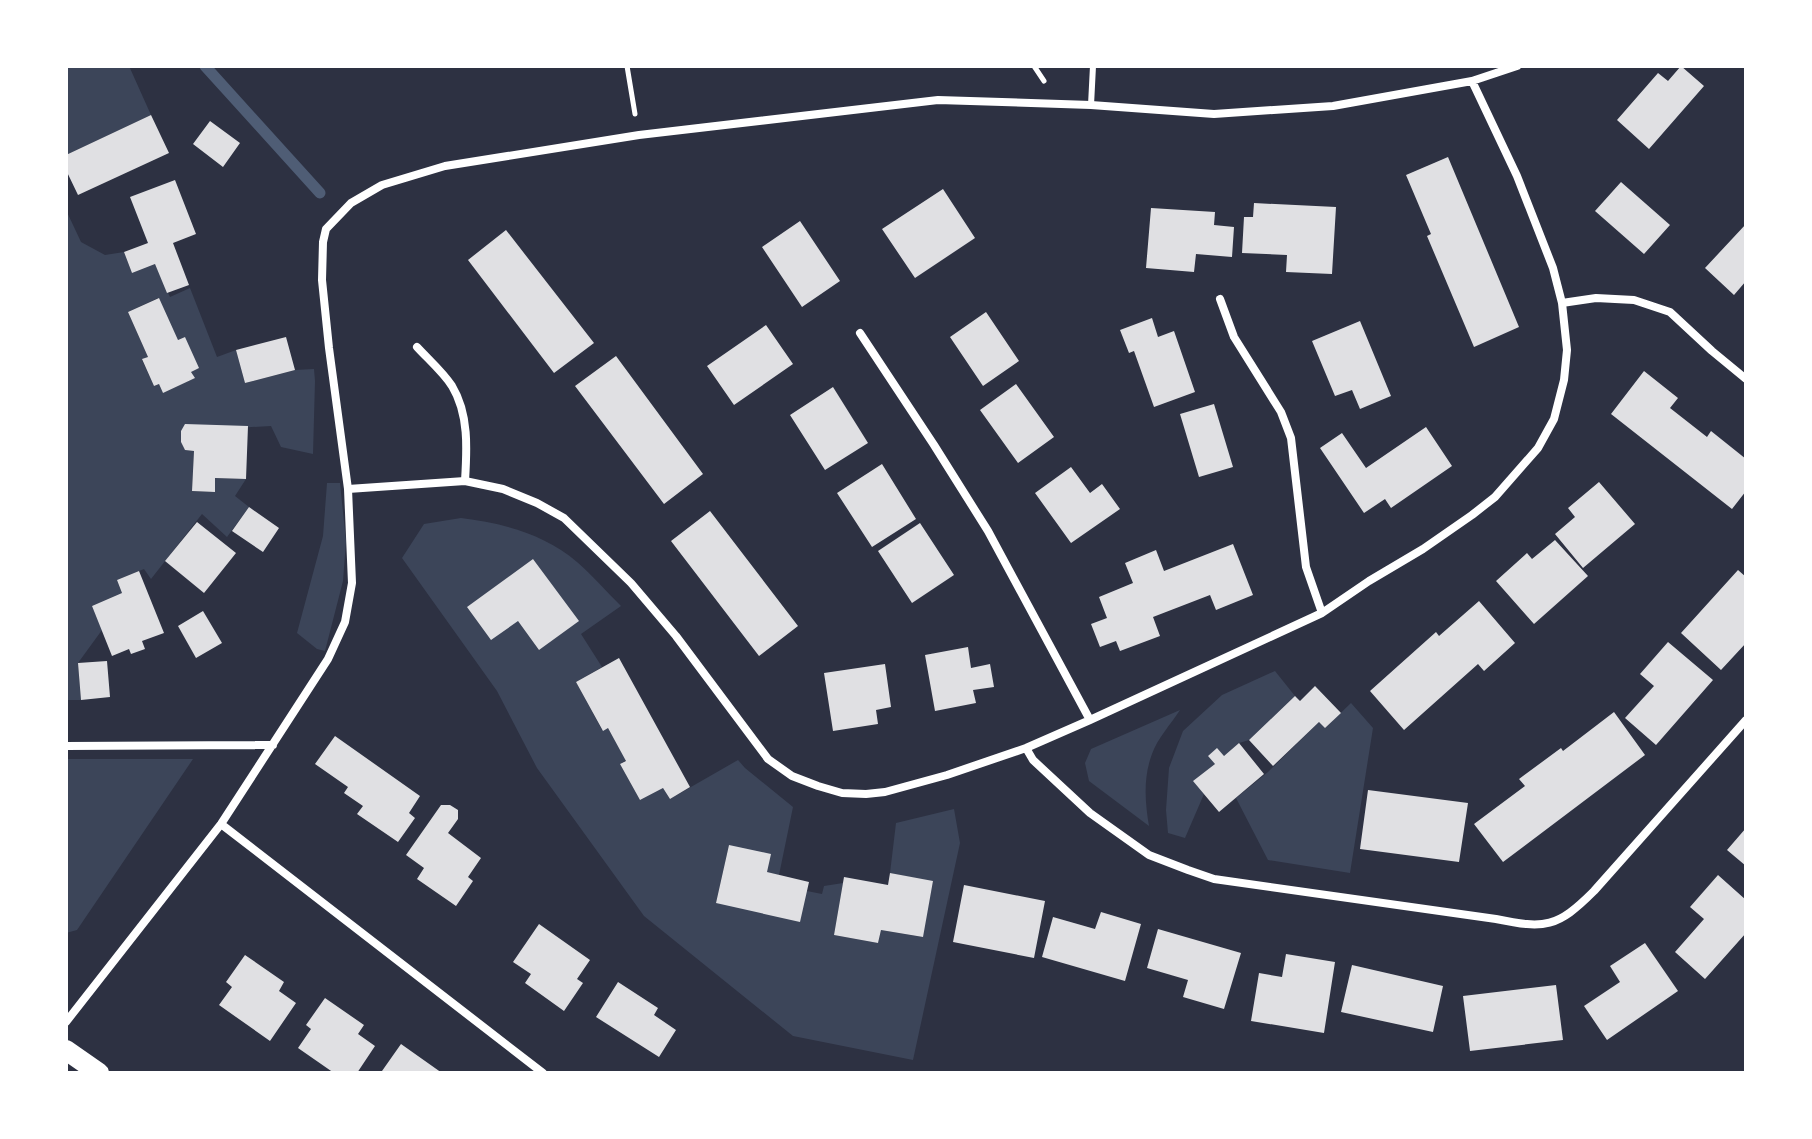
<svg xmlns="http://www.w3.org/2000/svg" width="1812" height="1139" viewBox="0 0 1812 1139" font-family="'Archivo Narrow',sans-serif">
<rect width="100%" height="100%" fill="#2d3142"/>
<path fill="#3c4559" fill-rule="evenodd" d="M66 66H129L151 115 66 155Z
M66 210 81 242 105 255 124 252 132 273 155 264 170 297 190 288 217 357 236 350 245 383 295 370 314 369 315 381 313 454 281 447 271 426 181 431V442L185 450 194 451 192 491 214 492 215 478 246 479 235 496 249 507 227 537 202 514 151 579 144 569 117 580 122 593 92 606 102 630 78 663 81 700H66ZM158 298 178 340 185 337 191 372 194 378 163 393 159 384 154 386 142 360 148 357 128 312Z
M327 483H340L346 541 343 581 325 651 317 649 297 633 323 536Z
M461 518C502 523 545 534 577 562 592 575 606 591 621 606L581 634 602 667 576 682 602 730 608 728 626 760 620 764 640 800 663 788 670 799 738 760 745 768 793 807 779 875 767 872 729 845 716 903 807 891 822 894 824 886 843 883 834 935 878 943 881 930 922 937 933 882 890 873 896 823 954 809 960 843 913 1060 793 1036 644 916 537 768 497 691 402 558 424 524ZM533 559 578 621 539 650 518 621 468 607Z
M1275 671 1295 696 1249 740 1239 743 1224 756 1217 749 1208 756 1215 764 1194 781 1204 794 1185 838 1168 833 1166 810 1169 768 1183 731 1222 695Z
M1351 703 1373 728 1350 873 1268 860 1236 798 1268 772 1319 722 1325 728Z
M1180 710C1171 724 1157 739 1152 754 1143 778 1145 802 1149 826L1089 781 1085 763 1091 749Z
M66 759H193L77 930 66 933Z"/>
<g fill="none" stroke-linecap="round" stroke-linejoin="round">
<path stroke="#4f5d75" stroke-width="11" d="M205 66 320 193"/>
</g>
<path fill="#e0e0e3" d="M1681 66 1704 86 1649 149 1617 120 1658 73 1668 81Z
M151 115 169 153 78 195 66 170V155Z
M210 121 240 143 223 167 193 144Z
M1448 157 1519 327 1474 347 1427 236 1431 234 1406 175Z
M175 180 196 234 173 243 189 285 167 293 155 264 132 273 124 252 148 243 130 197Z
M1621 182 1670 225 1644 254 1595 211Z
M943 189 975 238 915 278 882 229Z
M1254 203 1336 207 1332 274 1286 272 1287 255 1242 253 1244 217H1253Z
M1151 208 1215 212 1214 225 1234 227 1232 257 1196 254 1194 272 1146 268Z
M800 221 840 281 802 307 762 247Z
M1746 224V281L1734 295 1705 268Z
M506 230 594 343 554 373 468 260Z
M159 298 178 340 185 337 199 368 191 372 195 378 163 393 159 384 154 386 142 359 148 357 128 312Z
M986 312 1019 361 983 386 950 337Z
M1152 318 1158 337 1174 331 1195 392 1154 407 1134 351 1129 353 1120 330Z
M1360 321 1391 396 1360 409 1352 390 1335 396 1312 341Z
M766 325 793 364 734 405 707 366Z
M286 337 295 370 245 383 236 350Z
M616 356 703 474 664 504 575 386Z
M1644 371 1678 398 1670 408 1707 437 1711 431 1746 459V491L1732 509 1611 414Z
M1016 384 1054 437 1018 463 980 410Z
M833 387 868 443 825 470 790 415Z
M1214 404 1233 467 1199 477 1180 414Z
M185 424 248 426 246 479 215 478V492L192 491 194 451 185 450 181 442V431Z
M1426 427 1452 466 1391 508 1385 499 1364 513 1320 448 1342 433 1366 468Z
M882 464 916 519 872 547 837 493Z
M1071 467 1090 493 1102 484 1120 509 1071 543 1035 493Z
M1599 482 1635 524 1583 568 1555 534 1575 517 1568 508Z
M249 507 279 528 263 552 232 531Z
M710 511 798 626 759 656 671 541Z
M197 522 236 553 204 593 165 561Z
M920 523 954 575 912 603 878 551Z
M1555 540 1588 576 1534 624 1496 581 1527 553 1532 559Z
M1233 544 1253 595 1216 610 1210 595 1153 617 1160 636 1120 651 1116 641 1100 647 1091 624 1107 618 1099 597 1133 583 1125 563 1156 550 1164 571Z
M533 559 579 621 539 650 518 621 491 640 467 607Z
M1738 570 1746 577V643L1721 670 1681 633Z
M139 571 164 633 142 641 145 649 131 654 129 649 112 656 92 606 122 593 117 580Z
M1479 601 1515 643 1484 671 1478 664 1404 730 1370 691 1436 632 1439 636Z
M203 611 222 643 196 658 178 626Z
M1668 642 1713 680 1656 745 1625 718 1654 686 1640 674Z
M968 647 971 668 990 664 994 687 973 690 976 703 935 711 925 655Z
M619 658 690 787 670 799 663 788 640 800 620 764 626 761 608 728 603 731 576 682Z
M107 661 110 697 81 700 78 663Z
M885 664 891 707 876 710 878 724 833 731 824 673Z
M1315 686 1341 713 1325 728 1319 722 1273 766 1249 740 1295 696 1300 701Z
M1614 712 1645 755 1503 862 1474 824 1525 786 1519 779 1561 748 1563 751Z
M335 736 420 796 409 813 415 818 398 842 357 814 363 806 344 793 348 787 315 764Z
M1239 743 1264 774 1219 812 1193 781 1215 764 1208 756 1217 748 1224 756Z
M1368 790 1468 803 1459 862 1360 849Z
M441 805H450L458 810V819L448 833 481 858 468 877 473 881 456 906 417 879 424 868 406 855Z
M1746 828V866L1727 850Z
M729 845 771 854 767 872 809 882 800 922 716 903Z
M890 873 933 881 923 937 881 930 878 943 834 935 844 877 888 885Z
M1718 875 1746 900V933L1705 979 1675 952 1704 919 1690 907Z
M964 885 1045 901 1034 958 953 942Z
M1101 912 1141 924 1125 981 1042 957 1053 917 1095 929Z
M539 924 590 960 577 979 583 983 564 1011 525 983 531 974 513 962Z
M1158 929 1241 953 1224 1009 1183 997 1188 980 1147 968Z
M1645 943 1678 991 1607 1040 1584 1006 1620 982 1610 966Z
M1286 954 1335 962 1324 1033 1251 1021 1259 973 1282 977Z
M245 955 284 982 279 991 296 1003 270 1041 219 1005 232 987 226 982Z
M1352 965 1443 986 1433 1032 1341 1012Z
M618 982 658 1008 654 1015 676 1030 659 1057 596 1017Z
M1556 985 1563 1040 1470 1051 1463 996Z
M325 998 364 1025 358 1034 375 1046 357 1073H334L298 1048 311 1029 306 1025Z
M401 1044 442 1073H384L382 1071Z"/>
<g fill="none" stroke-linecap="round" stroke-linejoin="round">
<path stroke="#fff" stroke-width="5" d="M627 66 635 114
M1034 66 1044 81"/>
<path stroke="#fff" stroke-width="6" d="M1091 105 1093 66"/>
<path stroke="#fff" stroke-width="8" d="M1220 299 1234 337 1281 412 1291 438 1306 567 1322 613
M1562 303 1596 298 1634 300 1670 312 1712 351 1746 379
M860 333 934 445 988 531 1090 720
M417 347C429 360 443 372 452 386 469 414 467 449 465 481
M348 489 465 481 503 489 537 503 564 518 631 583 676 636 768 759 792 776 818 786 842 793 866 794 885 792 947 775 1026 748 1090 720 1322 613 1369 581 1423 549 1472 515 1495 497 1538 448 1554 419 1564 380 1567 350 1562 303 1553 268 1517 176 1472 81
M66 746 273 745
M1026 748 1033 760 1090 813 1149 855 1188 870 1214 879 1496 919C1545 929 1557 928 1594 891L1746 720
M221 824 543 1073
M66 1022 221 824 328 659 345 622 352 583 348 489 329 348 322 280 323 242 326 229 351 203 382 185 445 166 639 135 938 100 1091 105 1214 114 1333 106 1472 81 1517 66"/>
<path stroke="#fff" stroke-width="20" d="M66 1050 99 1073"/>
</g>
<rect width="1812" height="1139" fill="none" stroke="#ffffff" stroke-width="136"/>
</svg>
